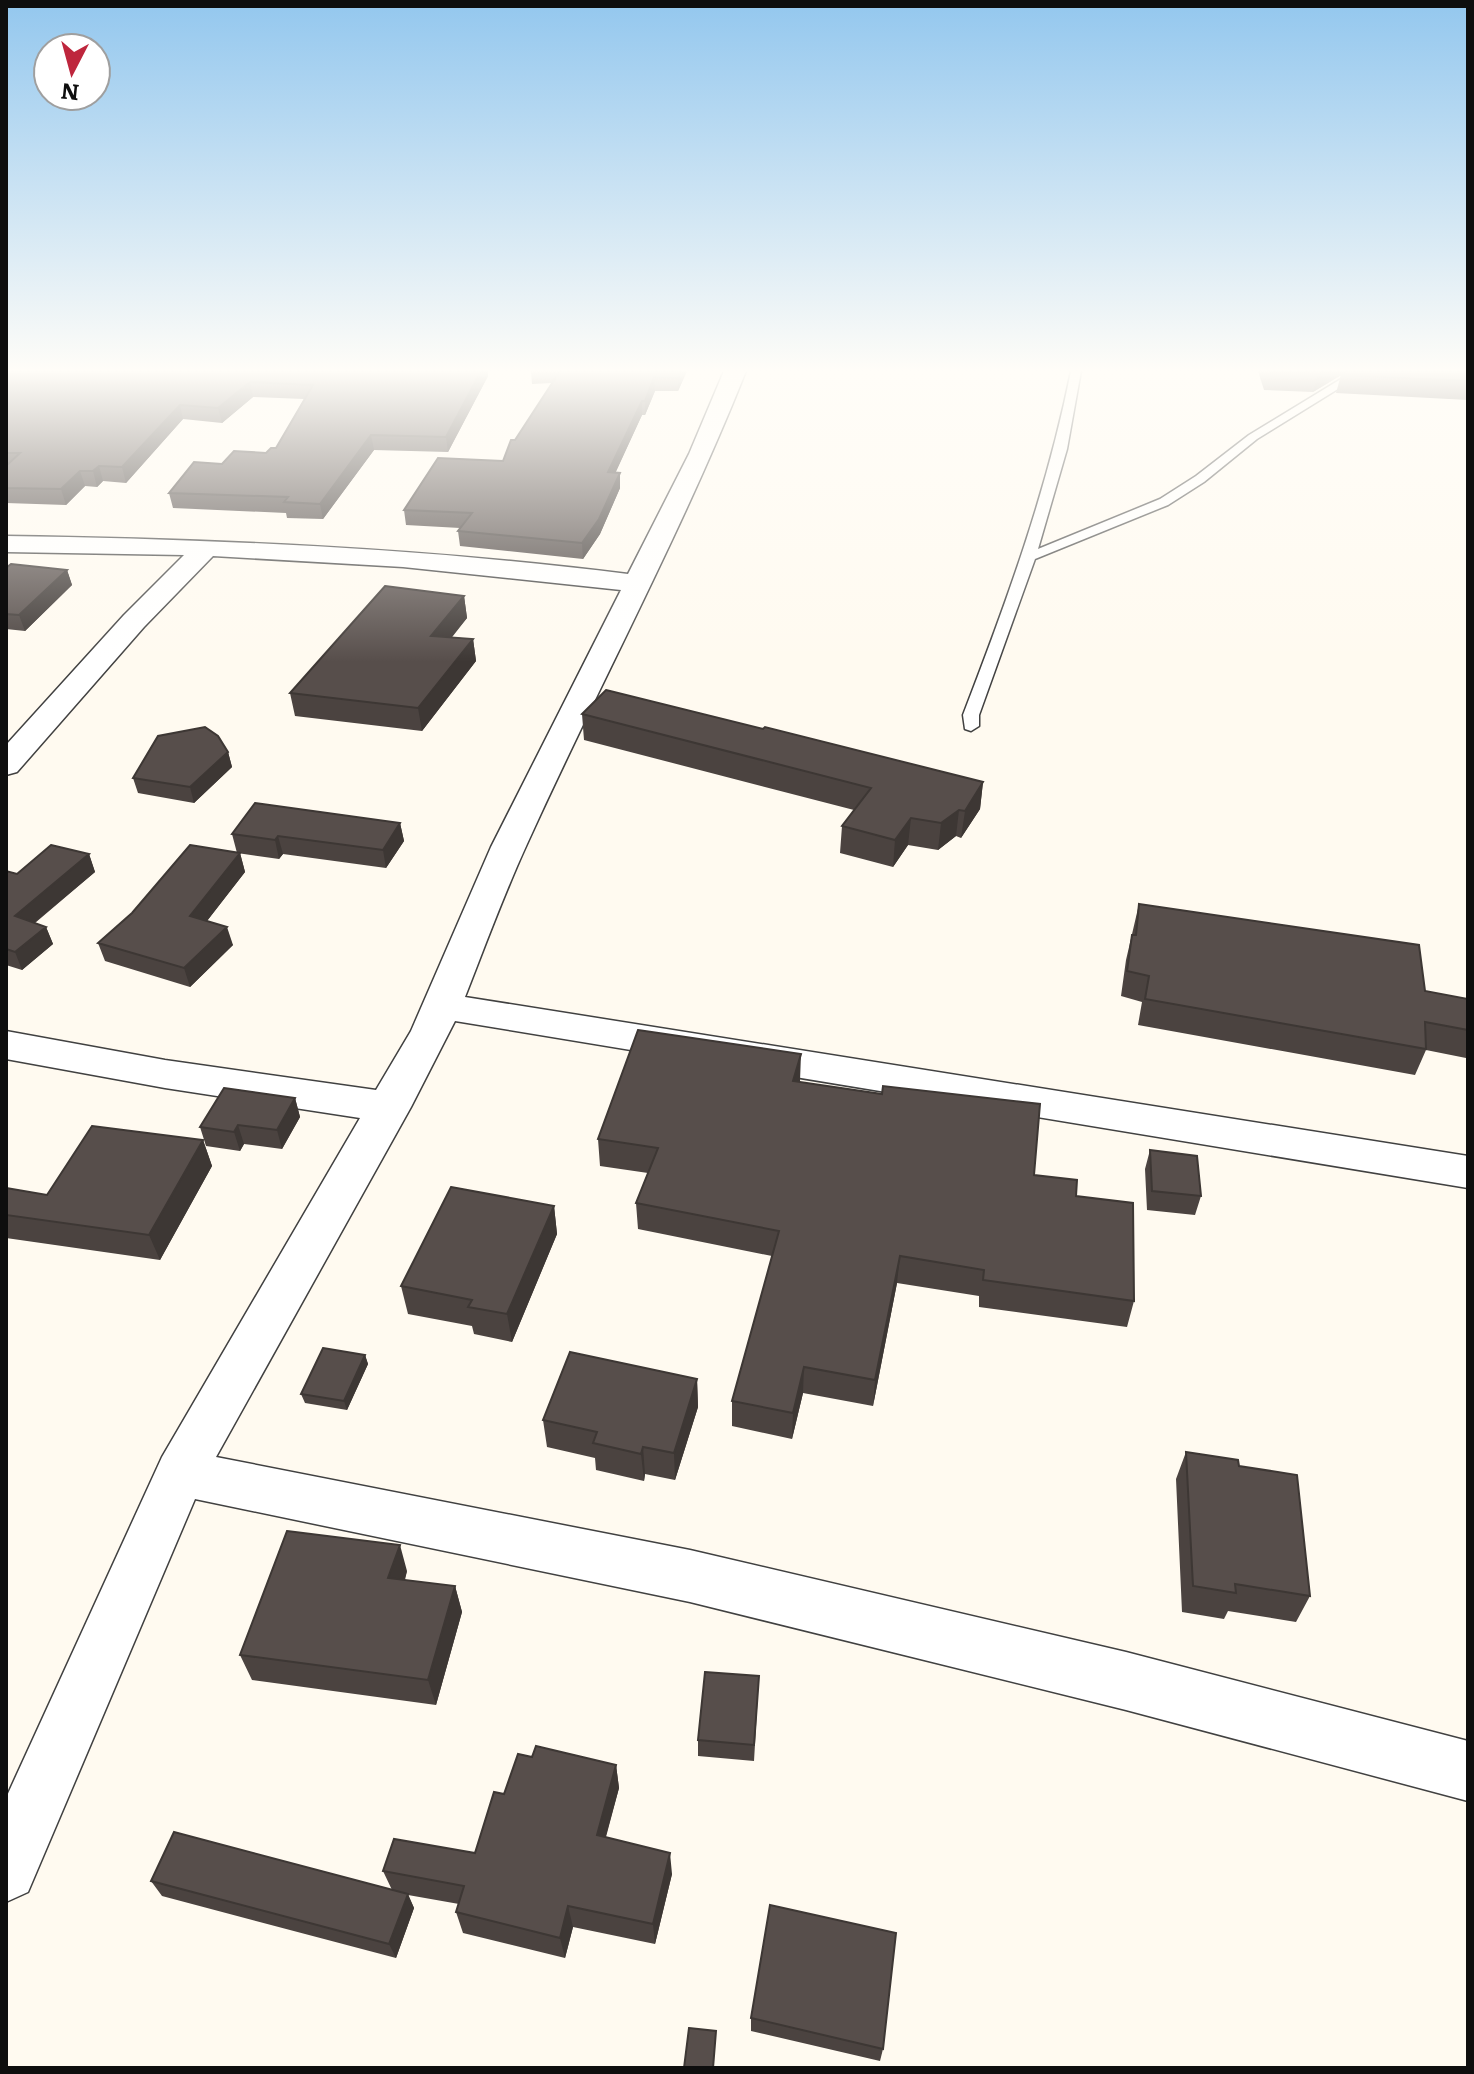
<svg xmlns="http://www.w3.org/2000/svg" width="1474" height="2074" viewBox="0 0 1474 2074" font-family="Literata,serif">
<rect width="100%" height="100%" fill="#fffaf0"/>
<g fill="none" stroke-linecap="round" stroke-linejoin="round">
<defs>
<path id="lane" d="M1071 371H1081L1067 449 1038 549 1160 499 1196 476 1249 435 1354 371H1367L1257 439 1204 482 1168 505 1035 559 979 715V726L971 731 965 729 963 715C1007 601 1047 491 1071 371Z"/>
<path id="street" d="M724 371H746C681 534 599 685 527 844 504 894 485 946 465 997L1468 1156V1188L455 1021 411 1107 216 1457 690 1550 1126 1652 1468 1741V1801L1126 1710 690 1602 195 1499 28 1892 6 1902V1798L162 1457 360 1118 165 1088 6 1059V1031L165 1060 376 1090 411 1031 491 847 621 590 403 567 213 556 144 627 17 772 6 775V745L124 615 184 555 6 552V536C214 539 422 548 628 574L689 454Z"/>
</defs>
<use href="#lane" stroke="#414141" stroke-width="3"/>
<use href="#street" stroke="#414141" stroke-width="3"/>
<use href="#lane" fill="#fff" fill-rule="evenodd"/>
<use href="#street" fill="#fff" fill-rule="evenodd"/>
</g>
<path fill="#4b4340" d="M6 371H488V376L448 452 374 450 323 519 287 518 286 513 173 508 169 493 222 464 266 453 276 448 304 399 253 397 222 423 183 419 126 483 103 481 97 487 85 486 66 505 6 503Z
M531 371H687L678 391H655L645 415H642L615 473H620V488L600 534 583 559 460 546 458 531 460 528 406 525 404 510 503 461 552 383 532 384Z
M1258 371H1468V400L1336 393 1341 375 1313 392 1264 390Z
M6 568 67 570 72 585 25 631 6 629Z
M464 596 467 618 451 637 473 639 476 661 422 731 295 716 290 693Z
M582 714 763 729 983 782 980 809 961 838 956 836 938 850 908 845 893 867 840 853 842 826 854 810 584 740Z
M228 752 232 767 194 803 138 793 133 778Z
M400 823 404 841 386 868 283 854 279 859 237 853 232 834Z
M240 853 245 872 207 921 233 945 190 987 105 961 98 943Z
M89 854 95 872 35 923 46 927 53 944 22 970 6 965V871L17 874Z
M1139 904 1425 991 1468 999V1053L1466 1058 1426 1050 1415 1075 1138 1025 1142 1002 1121 996 1126 960Z
M800 1082 1034 1175 1076 1196 1134 1301 1127 1327 979 1307V1296L897 1283 873 1406 803 1393 792 1439 732 1426V1401L772 1256 638 1229 636 1203 648 1173 600 1166 598 1139Z
M295 1098 300 1117 282 1149 244 1144 240 1151 206 1146 200 1127Z
M203 1140 212 1166 160 1260 6 1238V1188L47 1195Z
M1150 1150 1201 1196 1195 1215 1147 1210 1145 1169Z
M554 1206 557 1234 512 1342 474 1334 472 1326 408 1314 401 1286Z
M365 1355 368 1364 347 1410 305 1403 301 1394Z
M697 1379 698 1407 675 1480 645 1474 644 1481 596 1470 595 1458 547 1447 543 1420Z
M1186 1452 1239 1466 1310 1596 1296 1622 1228 1611 1224 1619 1182 1612 1176 1479Z
M407 1571 405 1580 455 1586 462 1612 436 1705 252 1680 240 1655Z
M759 1676 754 1761 698 1756V1740Z
M532 1757 616 1765 619 1788 606 1837 672 1874 655 1944 573 1927 565 1958 463 1933 456 1912 459 1904 408 1895 414 1908 396 1958 162 1896 151 1881 392 1890 383 1871 475 1853 504 1794Z
M751 2018 883 2049 880 2061 751 2031Z"/>
<path fill="#3d3734" d="M481 371H488V376L448 452 446 437Z
M681 371H687L678 391V378Z
M1322 371H1348L1313 392 1318 374Z
M654 377 655 391 645 415V401Z
M250 382 253 397 222 423 218 408Z
M642 401V415L609 487 608 472Z
M180 405 183 419 126 483 122 467Z
M371 435 374 450 323 519 320 504Z
M99 466 103 481 97 487 93 471Z
M80 471 85 486 66 505 61 489Z
M620 473V488L600 534 583 559 582 543Z
M67 570 72 585 25 631 19 615Z
M464 596 467 618 435 659 431 636Z
M473 639 476 661 422 731 418 708Z
M228 752 232 767 194 803 190 787Z
M983 782 980 809 961 838 965 811Z
M959 810 956 836 938 850 941 823Z
M911 818 908 845 893 867 895 840Z
M400 823 404 841 386 868 383 850Z
M278 836 283 854 279 859 275 840Z
M240 853 245 872 196 935 190 916Z
M89 854 95 872 22 933 15 916Z
M46 927 53 944 22 970 15 952Z
M227 927 233 945 190 987 184 968Z
M801 1054 800 1081 792 1107 793 1081Z
M295 1098 300 1117 282 1149 277 1130Z
M238 1125 244 1144 240 1151 234 1132Z
M203 1140 212 1166 160 1260 149 1235Z
M554 1206 557 1234 512 1342 507 1314Z
M900 1256 897 1283 873 1406 875 1380Z
M365 1355 368 1364 347 1410 344 1401Z
M804 1367 803 1393 792 1439 793 1413Z
M697 1379 698 1407 675 1480 674 1453Z
M643 1447 645 1474 644 1481 641 1454Z
M400 1545 407 1571 397 1604 388 1578Z
M455 1586 462 1612 436 1705 428 1680Z
M616 1765 619 1788 600 1857 597 1835Z
M670 1853 672 1874 655 1944 653 1924Z
M408 1894 414 1908 396 1958 389 1944Z
M568 1906 573 1927 565 1958 560 1938Z"/>
<path fill="#574e4b" stroke="#3d3734" stroke-width="2" d="M6 371H481L446 437 371 435 320 504 284 502 288 497 169 493 194 462 222 464 234 451 266 453 271 448H276L313 385 250 382 218 408 180 405 122 467 99 466 93 471H80L61 489 6 488V466L20 453H6Z
M560 371H681L678 378 654 377 645 401H642L608 472 620 473 599 519 582 543 458 531 472 513 404 510 438 458 503 461 511 440H515Z
M1269 371H1322L1318 374Z
M1347 371H1468V381L1341 375Z
M11 564 67 570 19 615 6 614V568Z
M385 586 464 596 431 636 473 639 418 708 290 693Z
M606 690 763 729 765 727 983 782 965 811 959 810 941 823 911 818 895 840 842 826 871 788 582 714Z
M205 727 218 736 228 752 190 787 133 778 158 736Z
M255 803 400 823 383 850 278 836 275 840 232 834Z
M51 845 89 854 15 916 46 927 15 952 6 949V871L17 874Z
M190 845 240 853 190 916 227 927 184 968 98 943 132 913Z
M1139 904 1419 945 1425 991 1468 999V1030L1425 1022 1426 1049 1145 999 1149 976 1127 971 1132 935H1136Z
M638 1030 801 1054 793 1081 882 1094 883 1086 1040 1104 1034 1175 1077 1180 1076 1196 1133 1203 1134 1301 983 1280 984 1270 900 1256 875 1380 804 1367 793 1413 732 1401 779 1231 636 1203 658 1148 598 1139Z
M224 1088 295 1098 277 1130 238 1125 234 1132 200 1127Z
M92 1126 203 1140 149 1235 6 1215V1188L47 1195Z
M1150 1150 1197 1156 1201 1196 1152 1191Z
M451 1187 554 1206 507 1314 468 1307 472 1300 401 1286Z
M323 1348 365 1355 344 1401 301 1394Z
M570 1352 697 1379 674 1453 643 1447 641 1454 593 1443 597 1432 543 1420Z
M1186 1452 1238 1460 1239 1466 1297 1475 1310 1596 1235 1584 1236 1593 1193 1586Z
M287 1531 400 1545 388 1578 455 1586 428 1680 240 1655Z
M705 1672 759 1676 754 1745 698 1740Z
M536 1746 616 1765 597 1835 670 1853 653 1924 568 1906 560 1938 456 1912 464 1886 383 1871 394 1839 475 1853 494 1792 504 1794 518 1754 532 1757Z
M174 1832 408 1894 389 1944 151 1881Z
M770 1905 896 1933 883 2049 751 2018Z
M689 2028 716 2031 713 2068H684Z"/>
<linearGradient id="sky" x2="0" y2="1"><stop stop-color="#93c7ee"/><stop offset="0.56" stop-color="#fffdf8"/><stop offset="1" stop-color="#fffdf8" stop-opacity="0"/></linearGradient>
<rect width="1474" height="662" fill="url(#sky)"/>
<rect width="1474" height="2074" fill="none" stroke="#0e0e0e" stroke-width="16"/>
<g transform="translate(72 72) rotate(186)"><circle r="38" fill="#ffffff" stroke="#9f9f9f" stroke-width="2"/>
<path d="M0-6L14 30L0 20L-14 30Z" fill="#be263d"/>
<text y="-12" font-size="22" font-weight="bold" text-anchor="middle" fill="#0e0e0e">N</text>
</g>
</svg>
